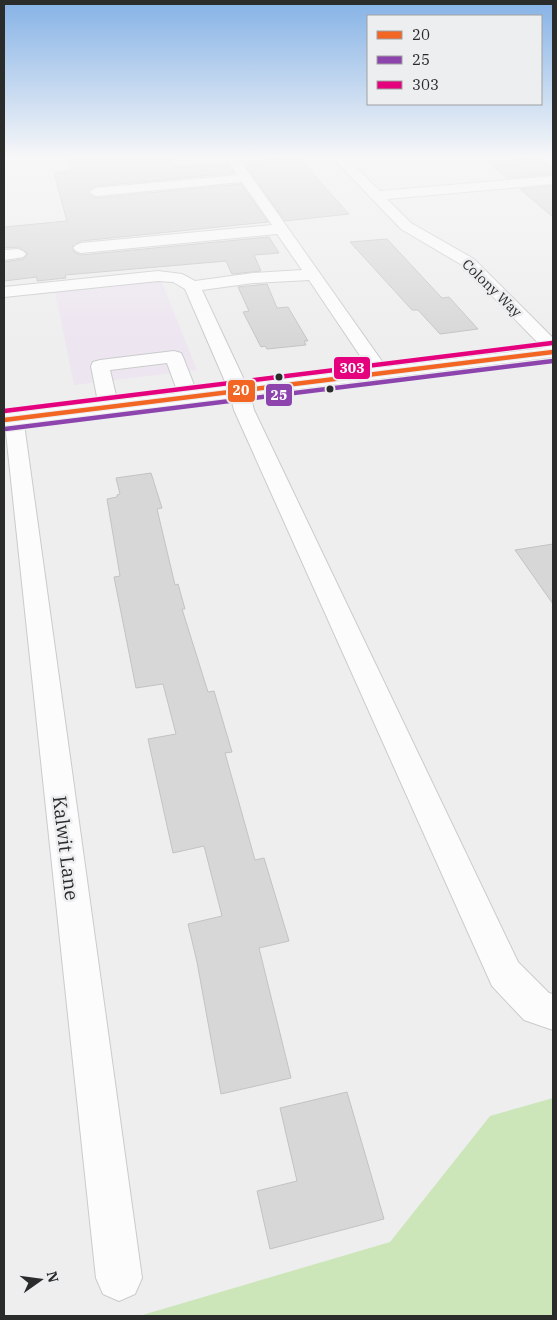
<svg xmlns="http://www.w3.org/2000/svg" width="557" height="1320" viewBox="0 0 557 1320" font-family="'IBM Plex Serif',serif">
<rect width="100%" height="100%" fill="#eeeeef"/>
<path fill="#ede5f0" d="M161 280 197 370 74 385 55 292Z"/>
<path fill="#cce6ba" d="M553 1098V1316H139L390 1242 490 1116Z"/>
<path fill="#d7d7d7" stroke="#c3c3c3" d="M67 156H169L175 167 227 163 234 173 96 186 87 193 96 198 241 184 268 222 81 241 72 247 75 253 81 255 269 237 279 253 254 255 261 271 232 274 226 261 65 275 66 278 37 281V277L4 281V262L23 259 28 254 19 247 4 248V227L67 221 54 173 72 171Z
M298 157 349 214 285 221 243 162Z
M540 158 553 169V174L507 178 488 162Z
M553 186V217L520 189Z
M387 239 442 298 449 297 478 329 440 334 418 310H412L350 242Z
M267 284 277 308 288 307 308 341H304L306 345 267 349 265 346 261 347 243 312 249 311 238 287Z
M151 473 162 508 157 509 175 585 178 584 185 609H182L208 692 214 691 232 752 225 753 255 860 264 858 289 941 259 948 291 1078 221 1094 197 962 188 924 222 916 204 846 173 853 148 739 176 734 163 684 136 688 114 577 120 576 107 499 117 497V495L120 494 116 478Z
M553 544V604L515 550Z
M347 1092 384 1219 270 1249 257 1191 297 1181 280 1108Z"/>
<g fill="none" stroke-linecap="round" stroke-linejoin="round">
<defs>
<path id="minor" d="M225 156H237L386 367 543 348 462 265 401 229 331 156H344L380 191 553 176V184L387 199 411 223 474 259 553 338V357L250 395 254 410 518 962 549 993 553 994V1030L524 1020 492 986 234 410 231 398 24 424 142 1278 135 1294 119 1301 103 1294 96 1278 4 414 98 402 91 366 93 362 100 360 174 351 181 353 183 357 196 390 227 386 185 289 173 282 158 281 4 297V287L158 271 182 274 195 281 253 273 302 270 277 234 81 253 76 251 73 248 76 245 81 243 272 225 242 182 96 196 89 192 96 188 237 175ZM309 280 369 369 246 384 202 290 253 283ZM167 363 178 393 117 400 110 370Z
M18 249 23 251 26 254 23 257 4 260V250Z"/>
</defs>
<use href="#minor" stroke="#cacbcb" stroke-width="2"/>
<use href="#minor" fill="#fcfcfd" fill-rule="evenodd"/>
<defs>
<path id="bus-1" d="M4 420 553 352"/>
<path id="bus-2" d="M5 429 553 361"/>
<path id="bus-3" d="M4 411 552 343"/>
</defs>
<use href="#bus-1" stroke="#edeef0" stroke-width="7"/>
<use href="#bus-2" stroke="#edeef0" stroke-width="7"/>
<use href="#bus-3" stroke="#edeef0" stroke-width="7"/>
<use href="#bus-1" stroke="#f26522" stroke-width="4.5"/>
<use href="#bus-2" stroke="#8e44ad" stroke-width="4.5"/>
<use href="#bus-3" stroke="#e5007d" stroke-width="4.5"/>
</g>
<linearGradient id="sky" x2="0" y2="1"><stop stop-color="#85b2e6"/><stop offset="0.46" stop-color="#f7f7f8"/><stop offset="1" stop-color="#f7f7f8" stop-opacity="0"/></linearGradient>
<rect width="557" height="341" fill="url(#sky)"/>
<g fill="#2a2b2b" stroke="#edeef0" stroke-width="2">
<circle cx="279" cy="377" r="4.5"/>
<circle cx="330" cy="389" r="4.5"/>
</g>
<g text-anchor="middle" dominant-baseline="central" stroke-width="5" stroke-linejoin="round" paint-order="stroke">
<g font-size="14" fill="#2a2b2b" stroke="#edeef0">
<text transform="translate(492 288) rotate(44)">Colony Way</text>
</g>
<g font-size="19" fill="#2a2b2b" stroke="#edeef0">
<text transform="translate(66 848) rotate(83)">Kalwit Lane</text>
</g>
</g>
<g stroke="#edeef0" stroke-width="2">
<rect x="333" y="356" width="38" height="24" rx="5" fill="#e5007d"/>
<rect x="227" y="379" width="29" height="24" rx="5" fill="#f26522"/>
<rect x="265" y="383" width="28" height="24" rx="5" fill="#8e44ad"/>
</g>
<g font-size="14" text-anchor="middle" font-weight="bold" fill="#fff">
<text x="352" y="373">303</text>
<text x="241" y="395">20</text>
<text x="279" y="400">25</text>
</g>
<rect width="557" height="1320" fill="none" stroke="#2a2b2b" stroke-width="10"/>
<rect x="367" y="15" width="175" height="90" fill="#edeef0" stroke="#9fa0a1"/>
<rect x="377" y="31" width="25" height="8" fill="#f26522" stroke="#9fa0a1"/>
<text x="412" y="40" font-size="15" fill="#2a2b2b">20</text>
<rect x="377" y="56" width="25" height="8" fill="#8e44ad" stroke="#9fa0a1"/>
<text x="412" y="65" font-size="15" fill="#2a2b2b">25</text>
<rect x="377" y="81" width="25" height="8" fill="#e5007d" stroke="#9fa0a1"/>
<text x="412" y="90" font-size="15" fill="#2a2b2b">303</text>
<g transform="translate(40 1280) rotate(76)" stroke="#edeef0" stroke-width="4" paint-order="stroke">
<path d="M0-4L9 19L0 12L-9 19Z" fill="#2a2b2b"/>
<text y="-8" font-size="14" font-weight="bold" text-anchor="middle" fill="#2a2b2b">N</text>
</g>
</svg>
